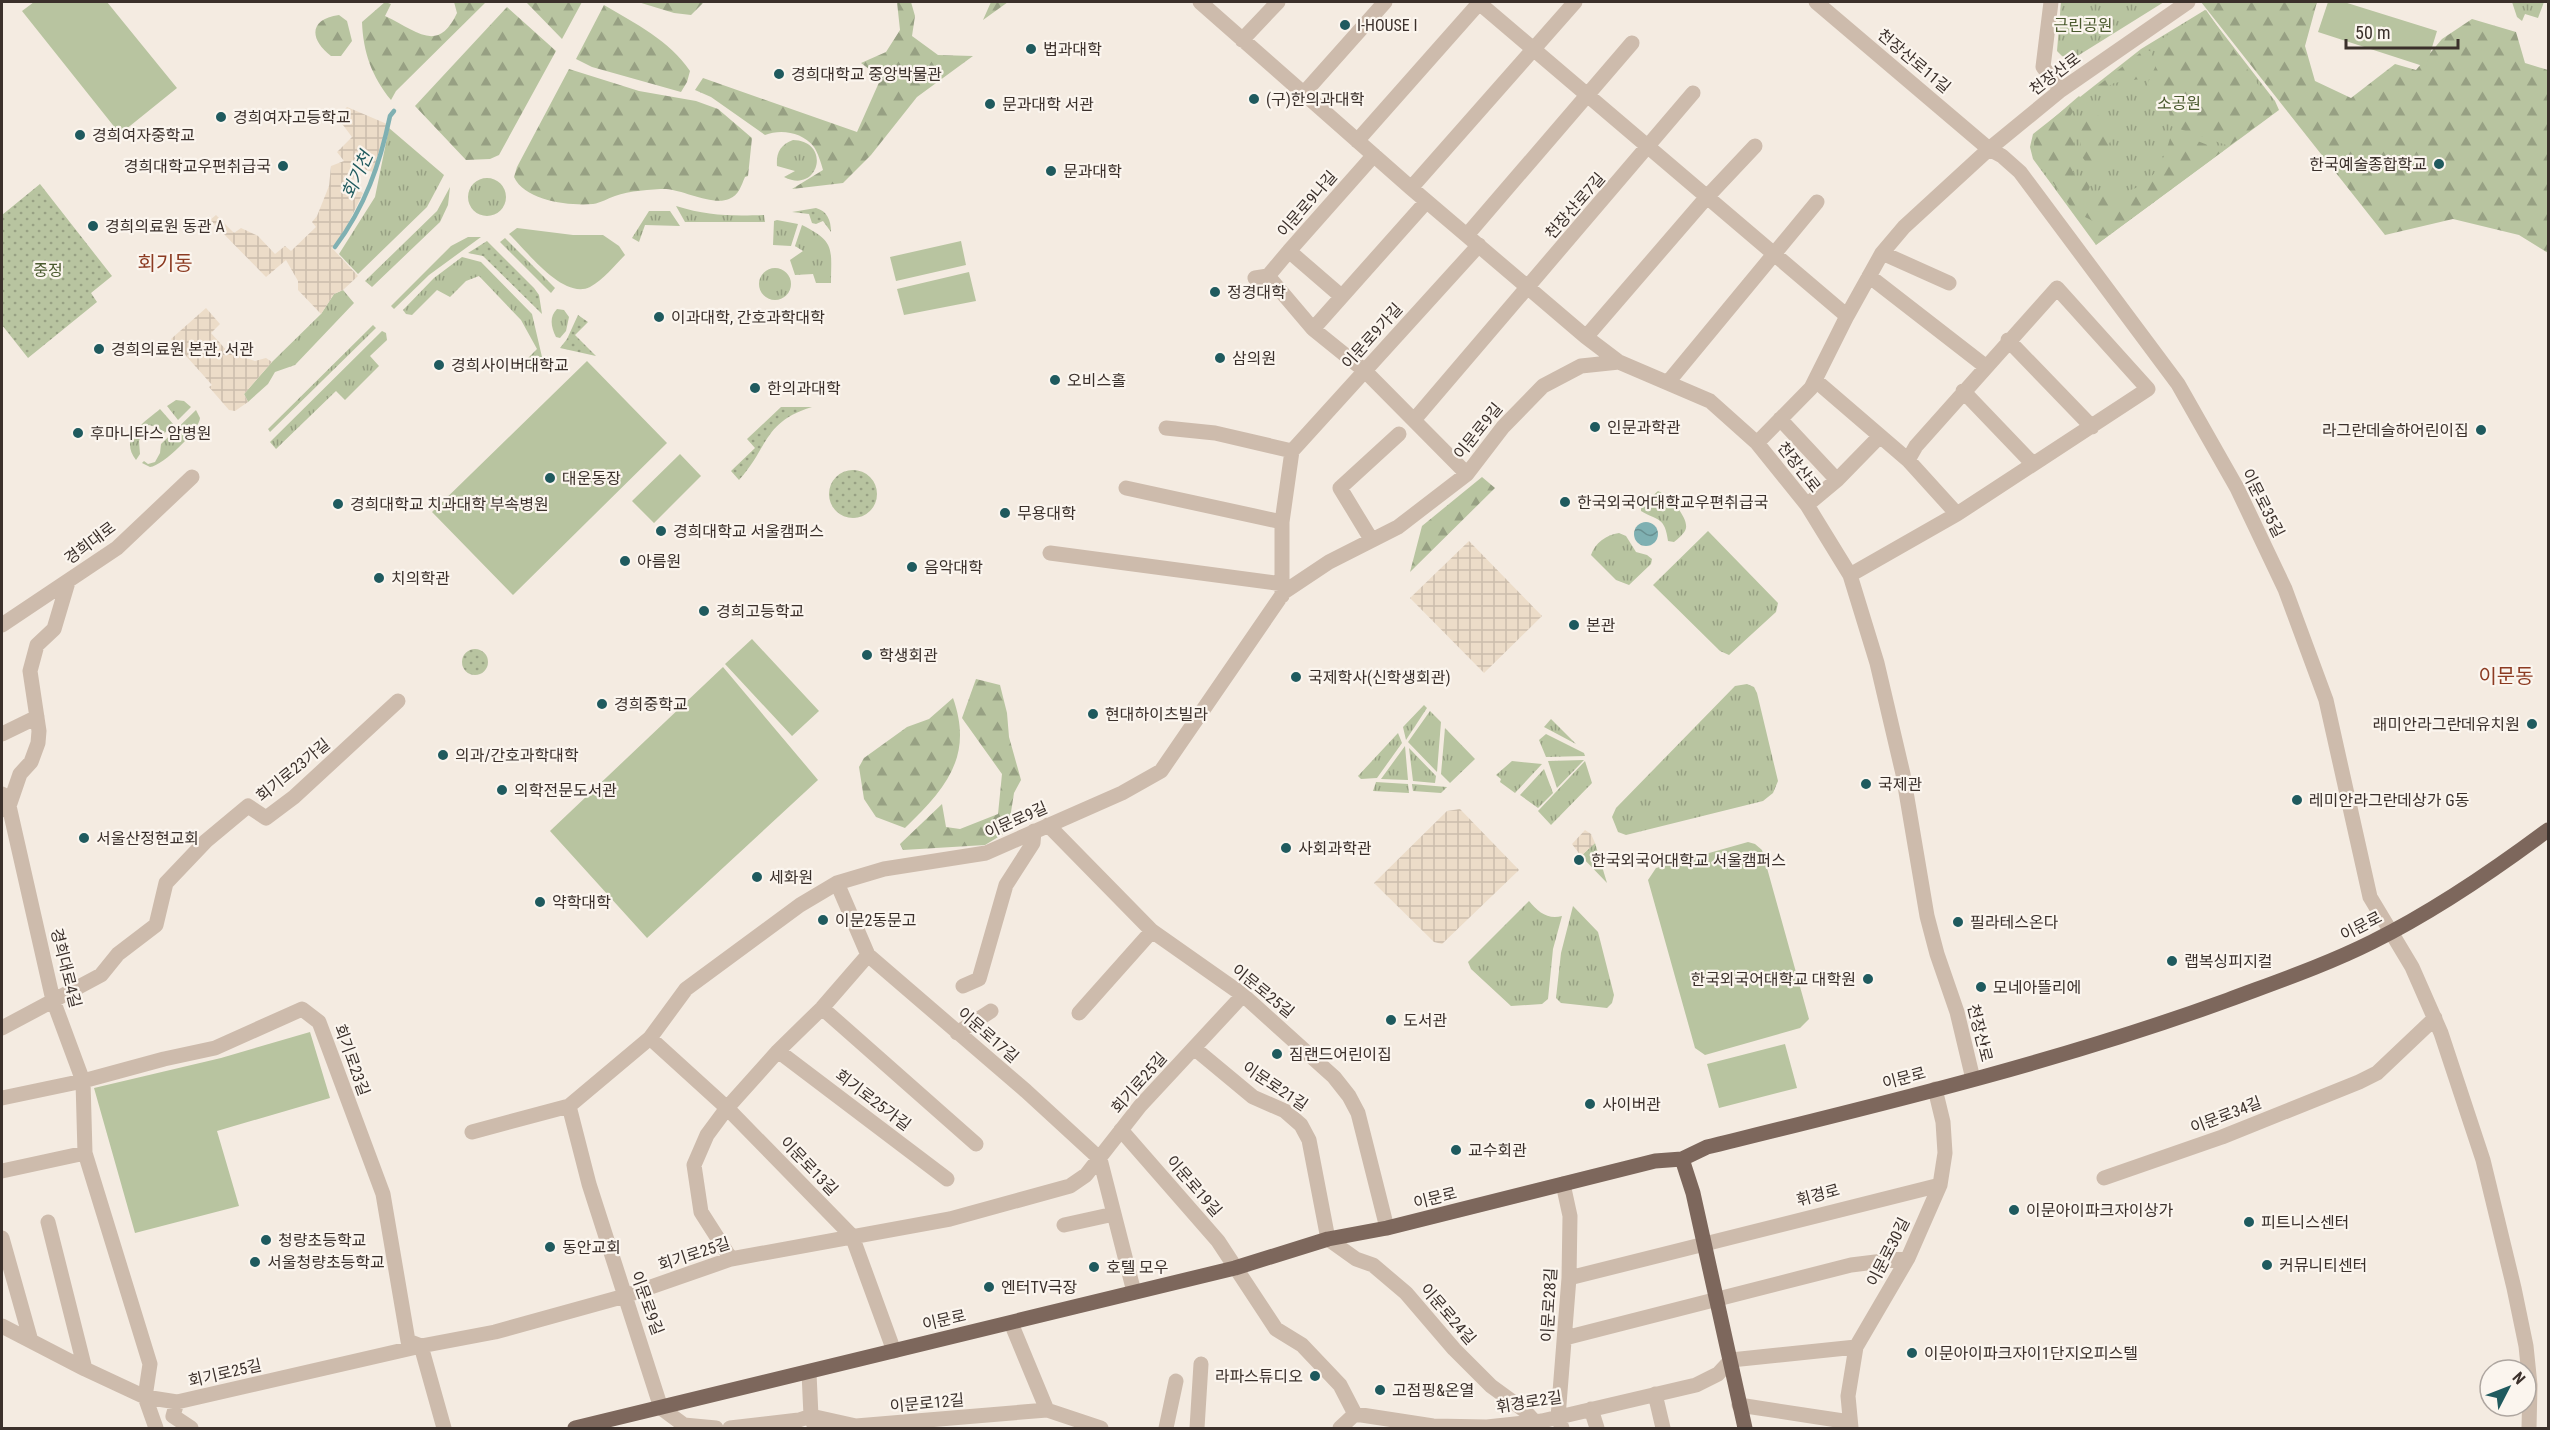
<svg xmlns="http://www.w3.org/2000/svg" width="2550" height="1430" viewBox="0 0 2550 1430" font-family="'Roboto Condensed','Noto Sans KR',sans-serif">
<defs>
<pattern id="grass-tufts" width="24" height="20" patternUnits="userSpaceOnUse" patternTransform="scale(1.5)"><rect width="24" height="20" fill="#b8c4a0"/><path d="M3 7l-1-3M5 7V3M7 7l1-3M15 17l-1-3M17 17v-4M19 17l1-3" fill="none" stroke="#97a083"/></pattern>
<pattern id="forest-firs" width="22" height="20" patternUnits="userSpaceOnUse" patternTransform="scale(1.5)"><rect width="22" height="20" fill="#b8c4a0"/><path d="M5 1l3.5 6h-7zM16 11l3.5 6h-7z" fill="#97a083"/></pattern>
<pattern id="garden-dots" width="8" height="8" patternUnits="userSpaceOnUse" patternTransform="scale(1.5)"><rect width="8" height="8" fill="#b8c4a0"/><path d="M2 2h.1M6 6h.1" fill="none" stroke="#97a083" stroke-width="1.8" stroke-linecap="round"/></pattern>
<pattern id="plaza-grid" width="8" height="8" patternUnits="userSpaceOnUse" patternTransform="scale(1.5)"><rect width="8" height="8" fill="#ecdcc8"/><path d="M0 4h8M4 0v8" fill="none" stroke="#cbbdac"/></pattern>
<pattern id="water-waves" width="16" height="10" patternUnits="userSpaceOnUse" patternTransform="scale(1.5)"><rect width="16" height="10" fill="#7fb0b2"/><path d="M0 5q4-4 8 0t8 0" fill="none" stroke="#699091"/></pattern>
</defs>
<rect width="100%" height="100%" fill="#f4ebe1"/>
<path fill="url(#grass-tufts)" d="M2061 2H2164L2071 60 2062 56 2057 51Z
M2512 2H2544L2538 18 2525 14 2522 21 2517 17Z
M2205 10 2275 101 2279 110 2096 245 2033 159 2030 147 2033 134 2141 49Z
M389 128 444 175 427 207 358 274 339 254 375 197Z
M793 140C832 141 819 195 784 177L795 171 777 166C776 153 780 145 793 140Z
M468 197a19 19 0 1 1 38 0a19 19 0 1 1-38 0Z
M450 187 448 205 440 222 372 287 365 281 437 211Z
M676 206C708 216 731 216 764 215L765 222H685Z
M649 211H670L680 226 645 225 639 242 632 238Z
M777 220 798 224 791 246 773 245 774 221Z
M802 225C836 242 831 249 831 283H816L813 274 795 275 790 260 803 251 795 246Z
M468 237H481L429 275 394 309 391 306 451 246Z
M505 238 555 288 551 293 500 242Z
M462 257 481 262 532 314 542 357 528 370 522 364 537 349 521 320 479 276 466 281 450 297 437 290 412 315 406 314 403 310 434 278Z
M759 284a16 16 0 1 1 32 0a16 16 0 1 1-32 0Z
M343 290 354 303 295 365 275 372 268 384 248 402 244 394 272 362 321 314 334 294Z
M557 309 564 310 569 317 566 331 560 338 556 337C551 327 549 317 557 309Z
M373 325 376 328 270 432 268 429Z
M382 331 386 333 387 340 370 356 379 366 345 400 336 391 276 449 270 442Z
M176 400 184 401 191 407 178 420 167 406Z
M160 409 174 425 161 436 156 427 149 425 144 427 139 441 140 454 136 460C118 437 145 422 160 409Z
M196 410 200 418C200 429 163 466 150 467L142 463 144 461 148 464 155 462 160 453 161 444Z
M1658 491C1667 494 1688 516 1686 528 1685 533 1678 539 1674 542L1668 541C1665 517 1658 521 1641 511V506Z
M1708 531 1778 603 1776 612 1729 655 1720 651 1653 585Z
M1619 533 1626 536 1636 552 1647 555 1652 559 1651 564 1629 585 1616 580 1591 555C1595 543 1606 535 1619 533Z
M1747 684 1754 687 1757 693 1778 781 1773 793 1763 801 1626 835 1618 832 1612 817 1616 808 1735 686Z
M1424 705 1427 708 1406 740 1403 727Z
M1430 711 1441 722 1437 772 1408 742Z
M1551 719 1576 744 1544 727Z
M1445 728 1475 759 1450 783 1441 774Z
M1398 733 1402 743 1377 778 1361 779 1358 776Z
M1546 734 1584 753 1585 756 1546 757 1539 740Z
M1405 746 1408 780 1381 779Z
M1409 748 1436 776 1435 783 1413 781Z
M1584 760 1557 788 1548 761Z
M1512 761 1542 764 1515 793 1500 782 1501 779 1496 775Z
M1585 761 1592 783 1551 825 1538 811Z
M1544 769 1553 793 1538 808 1520 795Z
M1376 782 1408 784 1409 793 1373 791Z
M1412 784 1447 787 1441 793 1413 791Z
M1595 843 1607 883 1581 856Z
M1529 901C1538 912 1548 920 1562 916L1553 949 1548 999 1542 1004 1511 1006 1471 969 1468 962Z
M1573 906 1598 932 1614 995 1612 1003 1607 1008 1561 1003 1556 998 1561 953Z"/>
<path fill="url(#forest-firs)" d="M385 2 391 4 385 16C417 31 438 54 457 13L454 2H486L396 91 391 100C372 77 363 52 362 22Z
M526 2H582L562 39Z
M638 2H704L691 15 674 13Z
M897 2H911L915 16 912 36 938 55 973 56 917 97 871 155 843 183 792 189 823 170C821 163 818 153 814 147 802 132 781 129 765 135L711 97 695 90 703 78 857 132 881 78 861 63 886 52 900 30Z
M991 2H1008L983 20Z
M2201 2H2317L2305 46 2315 81 2351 98 2395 64 2416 70 2442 39 2472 19 2516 32 2525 63 2548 70V253L2519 235 2453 219 2385 235Z
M604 5C636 24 669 40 690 71L687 82 681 92 592 67 576 59Z
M507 7 556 51 499 155 490 159 466 160 415 106Z
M2206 10 2275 109 2274 113 2229 146 2171 126C2170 106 2164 94 2147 85L2162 52 2157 42Z
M339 15 347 21 352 41 341 56H331C309 39 309 19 339 15Z
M2144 50 2150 51 2152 54 2140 79 2114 83 2096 93 2091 91Z
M569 69 639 91 696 101 718 109 752 138 748 176 745 177C741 186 739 195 729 199 713 206 683 190 666 189 651 189 629 191 615 196 608 198 601 203 593 204 569 206 525 201 514 177L517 167Z
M2079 96 2081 98 2065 125 2067 129 2076 132 2074 144 2076 160 2072 170 2081 184 2087 179 2091 184 2078 217 2034 157V135Z
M2094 110 2113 136 2095 172 2091 170 2081 155 2080 134 2083 125Z
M2172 131 2223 151 2097 244 2091 232 2095 222 2085 217 2099 190C2145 200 2162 171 2172 131Z
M1482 477 1495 488 1410 572 1422 526Z
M976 679 1000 685 1007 713 1009 737 1021 780 1014 793 1008 831 985 845 903 850 900 844 942 804 946 827 960 829 998 814 1002 774 962 718Z
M953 698C974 757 945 789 905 828L876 817 864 799 859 767 864 758 907 727 929 719Z"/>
<path fill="url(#garden-dots)" d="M40 184 112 276 91 293 97 302 28 358 2 325V215Z
M816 208C827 211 831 220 831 232L823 221 816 224 812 223 809 214 792 212Z
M487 241 534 288 539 295 542 314 483 256 468 253Z
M578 315 588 322 575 335 596 356 560 348 567 339Z
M781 407H812C763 422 769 447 739 480L731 471 755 448 747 439Z
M829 494a24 24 0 1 1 48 0a24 24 0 1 1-48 0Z
M462 662a13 13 0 1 1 26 0a13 13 0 1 1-26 0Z"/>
<path fill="#b8c4a0" d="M34 2H107L177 88 120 134 22 11Z
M2328 2H2344L2437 31 2426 67 2318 32Z
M517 228 573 235H603L619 246 625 255C615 265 603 280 590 287 563 300 527 251 509 234Z
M961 241 966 265 896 281 890 257Z
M969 272 976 301 904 315 897 289Z
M587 361 667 443 513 595 432 512Z
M680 454 701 476 654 523 632 501Z
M752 639 819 711 792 736 725 664Z
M723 667 818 780 647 938 550 831Z
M1748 842 1755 844 1762 850 1809 1019 1800 1028 1705 1055 1695 1048 1648 880 1656 868Z
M310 1032 330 1098 217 1131 239 1206 135 1233 94 1088 221 1058Z
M1785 1044 1797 1088 1719 1108 1707 1064Z"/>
<path fill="url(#plaza-grid)" d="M347 107 387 124 373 172 362 169 354 175 352 186 363 193 346 228 332 248 358 276 343 290 334 294 321 314 298 290V281L286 260 266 277 210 220 216 215 234 233 241 228 258 236 275 254 285 246 291 251 316 227 312 222 317 216 329 186 331 166 344 161 337 152 352 137 337 117Z
M206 308 220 324 211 333 228 352 255 361 266 358 272 362 244 394 248 402 235 411 229 410 209 387 212 385 171 339Z
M1469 541 1542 616 1484 673 1410 598Z
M1460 809 1519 870 1442 944 1434 942 1374 883 1447 811Z
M1585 830 1591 834 1595 843 1581 856 1572 844Z"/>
<path fill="url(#water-waves)" d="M1634 534a12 12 0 1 1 24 0a12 12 0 1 1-24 0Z"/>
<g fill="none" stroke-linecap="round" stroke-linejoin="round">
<path stroke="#7fb0b2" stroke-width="4.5" d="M335 247C365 207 380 164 390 116L394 111"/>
<path stroke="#cdbbac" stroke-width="15" d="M1200 2 1411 188 1586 337 1619 362 1710 401 1757 443 1807 505 1850 575 1877 663 1903 774 1927 916 1937 954 1957 1012 1973 1079
M1478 2 1847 316
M1816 2 1989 149 2002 156 2020 172 2178 384 2237 488 2285 589 2326 700 2370 897 2412 967 2441 1033 2483 1160 2514 1288 2526 1346 2530 1385 2529 1428
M2051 2 2043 67 2061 90
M1242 40 1278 2
M1304 93 1385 2
M1357 141 1480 2
M1411 188 1575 2
M1426 202 1313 329 1365 371 1467 474
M1467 235 1632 43
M1882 253 1949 283
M1268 276 1289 251
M1869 276 1985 366
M1255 278 1268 276 1313 329
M1341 296 1289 251 1374 155
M1586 337 1706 198 1755 146
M2008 340 2092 427
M1815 380 1908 460 1957 514
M1669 381 1817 202
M1963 391 2033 464
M1780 419 1837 480
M1414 420 1693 93
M1166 428 1215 433 1292 451
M1757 443 1811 388 1847 316 1882 253 1904 227 1989 149 2061 90 2188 2
M1126 488 1282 522
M1807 505 1837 480 1880 436
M1371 539 1340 488 1399 434
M1050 553 1283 584
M1850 575 1957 514 2148 389 2057 288 1916 446 1908 460
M1282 596V522L1292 451 1479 245
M2 625 117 548 192 477
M2 734 37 717
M2 794 9 806 53 1000 83 1081 85 1153 150 1364 145 1397 156 1428
M5 810 9 806 20 774 31 762 38 743 39 731 30 671 37 645 54 629 68 582
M1048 825 1152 931 1243 995 1334 1077 1349 1096 1358 1113 1387 1228
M837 883 868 955 1026 1091 1100 1159 1134 1292
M963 986 979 979 1006 885 1033 843 1034 831
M822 1008 976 1144
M1079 1013 1152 931
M2 1028 101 975 118 954 156 925 166 883 206 841 248 806 266 818 294 797 398 701
M957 1033 991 1011
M650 1038 727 1108 852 1236 894 1351
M1194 1048 1253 1097 1285 1111 1301 1125 1309 1140 1328 1239 1356 1259 1373 1265 1406 1293 1454 1349 1491 1386 1524 1410 1535 1422
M778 1051 947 1179
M2 1098 83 1081 164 1059 215 1048 302 1009 319 1022 383 1194 408 1341 421 1346 444 1428
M1121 1130 1218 1241 1276 1329 1302 1345 1340 1385 1355 1414
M472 1132 569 1106
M2 1171 85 1153
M2104 1178 2222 1137 2359 1082 2377 1073 2435 1018
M48 1222 85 1369
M1064 1225 1114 1214
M2 1238 31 1341
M731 1259 701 1212 694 1165 707 1135 727 1108 778 1051 822 1008 868 955
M1569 1278 1940 1185
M1011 1323 1047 1410 1101 1428
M2 1326 85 1369 145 1397 177 1402 421 1346 495 1332 625 1296 731 1259 950 1219 1070 1186 1086 1175 1140 1106 1243 995
M1565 1338 1851 1265 1908 1258
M809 1373 811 1416 856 1426 1047 1410
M1655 1394 1663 1428
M177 1402 173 1416 191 1428
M1739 1405 1850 1422
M1591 1409 1597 1428
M684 1425 716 1428
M684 1428V1425L661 1408 589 1184 569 1106 650 1038 686 989 800 905 837 883 884 869 986 853 1122 793 1161 771 1284 592 1329 562 1398 527 1467 474 1503 427 1543 386 1581 366 1619 362
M730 1428 799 1420 811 1416 815 1428
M1166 1428 1176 1381
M1197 1428 1201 1364
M1340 1428 1355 1414 1433 1426 1487 1427 1542 1421 1696 1385 1718 1374 1731 1360 1856 1347
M1562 1428 1558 1417 1569 1278 1570 1216 1563 1184
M1851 1428 1848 1396 1856 1347 1908 1258 1940 1185 1945 1153 1943 1122 1935 1089"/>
<path stroke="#7d675c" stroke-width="15" d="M1682 1159 1693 1193 1745 1428
M575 1428 1235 1268 1328 1239 1387 1228 1655 1161 1682 1159 1707 1147C1882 1104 2058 1062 2228 1000 2276 982 2326 965 2372 942 2433 912 2493 871 2548 830"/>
</g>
<g fill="#1f5a5e" stroke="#fbf5ee" stroke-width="2">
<circle cx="1345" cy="25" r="6"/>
<circle cx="1031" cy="49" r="6"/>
<circle cx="779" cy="74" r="6"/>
<circle cx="1254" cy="99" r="6"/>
<circle cx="990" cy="104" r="6"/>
<circle cx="221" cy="117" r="6"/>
<circle cx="80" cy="135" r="6"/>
<circle cx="2439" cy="164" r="6"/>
<circle cx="283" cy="166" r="6"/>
<circle cx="1051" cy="171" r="6"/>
<circle cx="93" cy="226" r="6"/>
<circle cx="1215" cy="292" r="6"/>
<circle cx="659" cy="317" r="6"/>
<circle cx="99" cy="349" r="6"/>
<circle cx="1220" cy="358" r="6"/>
<circle cx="439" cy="365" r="6"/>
<circle cx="1055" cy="380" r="6"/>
<circle cx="755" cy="388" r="6"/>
<circle cx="1595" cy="427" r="6"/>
<circle cx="2481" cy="430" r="6"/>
<circle cx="78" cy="433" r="6"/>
<circle cx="550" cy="478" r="6"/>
<circle cx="1565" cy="502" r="6"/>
<circle cx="338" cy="504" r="6"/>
<circle cx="1005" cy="513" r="6"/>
<circle cx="661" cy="531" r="6"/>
<circle cx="625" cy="561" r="6"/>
<circle cx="912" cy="567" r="6"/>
<circle cx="379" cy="578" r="6"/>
<circle cx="704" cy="611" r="6"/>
<circle cx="1574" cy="625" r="6"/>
<circle cx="867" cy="655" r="6"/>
<circle cx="1296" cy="677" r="6"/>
<circle cx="602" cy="704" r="6"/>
<circle cx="1093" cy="714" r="6"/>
<circle cx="2532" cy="724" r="6"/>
<circle cx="443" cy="755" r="6"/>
<circle cx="1866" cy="784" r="6"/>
<circle cx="502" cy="790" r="6"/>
<circle cx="2297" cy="800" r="6"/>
<circle cx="84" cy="838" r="6"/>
<circle cx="1286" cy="848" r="6"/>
<circle cx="1579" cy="860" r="6"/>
<circle cx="757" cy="877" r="6"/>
<circle cx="540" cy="902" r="6"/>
<circle cx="823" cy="920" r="6"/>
<circle cx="1958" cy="922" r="6"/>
<circle cx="2172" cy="961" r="6"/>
<circle cx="1868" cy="979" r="6"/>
<circle cx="1981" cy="987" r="6"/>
<circle cx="1391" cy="1020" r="6"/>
<circle cx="1277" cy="1054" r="6"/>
<circle cx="1590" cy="1104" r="6"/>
<circle cx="1456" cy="1150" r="6"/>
<circle cx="2014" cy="1210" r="6"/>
<circle cx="2249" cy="1222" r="6"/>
<circle cx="266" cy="1240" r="6"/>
<circle cx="550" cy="1247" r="6"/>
<circle cx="255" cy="1262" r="6"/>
<circle cx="2267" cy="1265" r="6"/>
<circle cx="1094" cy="1267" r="6"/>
<circle cx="989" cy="1287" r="6"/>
<circle cx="1912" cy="1353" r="6"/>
<circle cx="1315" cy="1376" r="6"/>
<circle cx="1380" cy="1390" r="6"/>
</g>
<g text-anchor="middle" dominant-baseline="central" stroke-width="4.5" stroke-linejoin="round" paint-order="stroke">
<g font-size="16" fill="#3b302b" stroke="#fbf5ee" text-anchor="start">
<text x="1357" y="25">I-HOUSE I</text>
<text x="1043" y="49">법과대학</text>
<text x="791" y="74">경희대학교 중앙박물관</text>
<text x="1266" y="99">(구)한의과대학</text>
<text x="1002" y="104">문과대학 서관</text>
<text x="233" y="117">경희여자고등학교</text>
<text x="92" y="135">경희여자중학교</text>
<text x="2427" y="164" text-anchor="end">한국예술종합학교</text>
<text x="271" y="166" text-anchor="end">경희대학교우편취급국</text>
<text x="1063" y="171">문과대학</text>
<text x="105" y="226">경희의료원 동관 A</text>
<text x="1227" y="292">정경대학</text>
<text x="671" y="317">이과대학, 간호과학대학</text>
<text x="111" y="349">경희의료원 본관, 서관</text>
<text x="1232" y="358">삼의원</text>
<text x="451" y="365">경희사이버대학교</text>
<text x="1067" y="380">오비스홀</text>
<text x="767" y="388">한의과대학</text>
<text x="1607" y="427">인문과학관</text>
<text x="2469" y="430" text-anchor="end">라그란데슬하어린이집</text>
<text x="90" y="433">후마니타스 암병원</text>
<text x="562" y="478">대운동장</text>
<text x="1577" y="502">한국외국어대학교우편취급국</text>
<text x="350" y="504">경희대학교 치과대학 부속병원</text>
<text x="1017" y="513">무용대학</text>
<text x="673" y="531">경희대학교 서울캠퍼스</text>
<text x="637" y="561">아름원</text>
<text x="924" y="567">음악대학</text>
<text x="391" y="578">치의학관</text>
<text x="716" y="611">경희고등학교</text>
<text x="1586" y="625">본관</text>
<text x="879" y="655">학생회관</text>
<text x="1308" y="677">국제학사(신학생회관)</text>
<text x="614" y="704">경희중학교</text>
<text x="1105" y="714">현대하이츠빌라</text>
<text x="2520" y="724" text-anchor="end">래미안라그란데유치원</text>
<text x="455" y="755">의과/간호과학대학</text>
<text x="1878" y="784">국제관</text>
<text x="514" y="790">의학전문도서관</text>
<text x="2309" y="800">레미안라그란데상가 G동</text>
<text x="96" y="838">서울산정현교회</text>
<text x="1298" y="848">사회과학관</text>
<text x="1591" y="860">한국외국어대학교 서울캠퍼스</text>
<text x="769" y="877">세화원</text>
<text x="552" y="902">약학대학</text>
<text x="835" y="920">이문2동문고</text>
<text x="1970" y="922">필라테스온다</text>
<text x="2184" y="961">랩복싱피지컬</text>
<text x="1856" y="979" text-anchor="end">한국외국어대학교 대학원</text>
<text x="1993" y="987">모네아뜰리에</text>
<text x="1403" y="1020">도서관</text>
<text x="1289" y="1054">짐랜드어린이집</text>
<text x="1602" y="1104">사이버관</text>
<text x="1468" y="1150">교수회관</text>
<text x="2026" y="1210">이문아이파크자이상가</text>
<text x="2261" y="1222">피트니스센터</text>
<text x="278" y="1240">청량초등학교</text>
<text x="562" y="1247">동안교회</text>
<text x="267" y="1262">서울청량초등학교</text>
<text x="2279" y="1265">커뮤니티센터</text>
<text x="1106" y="1267">호텔 모우</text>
<text x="1001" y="1287">엔터TV극장</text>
<text x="1924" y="1353">이문아이파크자이1단지오피스텔</text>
<text x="1303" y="1376" text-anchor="end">라파스튜디오</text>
<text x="1392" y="1390">고점핑&amp;온열</text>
</g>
<g font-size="16" fill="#4a5a2e" stroke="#fbf5ee">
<text x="2083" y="25">근린공원</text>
<text x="2179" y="103">소공원</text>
<text x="48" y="270">중정</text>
</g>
<g font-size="16" fill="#3b302b" stroke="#fbf5ee">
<text transform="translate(1914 61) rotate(40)">천장산로11길</text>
<text transform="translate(2055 74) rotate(-37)">천장산로</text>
<text transform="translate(1307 204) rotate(-49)">이문로9나길</text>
<text transform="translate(1575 206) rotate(-49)">천장산로7길</text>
<text transform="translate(1372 336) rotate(-48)">이문로9가길</text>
<text transform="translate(1478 431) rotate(-51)">이문로9길</text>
<text transform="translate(1799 467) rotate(52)">천장산로</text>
<text transform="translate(2263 503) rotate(63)">이문로35길</text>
<text transform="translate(90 543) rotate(-37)">경희대로</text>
<text transform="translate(293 770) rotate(-39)">회기로23가길</text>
<text transform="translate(1016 820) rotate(-24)">이문로9길</text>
<text transform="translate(2361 926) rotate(-27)">이문로</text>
<text transform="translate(66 968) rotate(76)">경희대로4길</text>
<text transform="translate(1263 991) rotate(39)">이문로25길</text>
<text transform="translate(1980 1033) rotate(76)">천장산로</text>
<text transform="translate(988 1035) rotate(41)">이문로17길</text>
<text transform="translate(352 1060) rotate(70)">회기로23길</text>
<text transform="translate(1904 1078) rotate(-15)">이문로</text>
<text transform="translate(1139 1083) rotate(-49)">회기로25길</text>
<text transform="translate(1275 1086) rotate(34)">이문로21길</text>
<text transform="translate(873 1100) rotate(37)">회기로25가길</text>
<text transform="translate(2226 1115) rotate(-21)">이문로34길</text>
<text transform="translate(809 1166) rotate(46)">이문로13길</text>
<text transform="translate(1194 1186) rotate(49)">이문로19길</text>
<text transform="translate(1818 1195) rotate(-15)">휘경로</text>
<text transform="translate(1435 1198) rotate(-14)">이문로</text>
<text transform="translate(1888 1252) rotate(-63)">이문로30길</text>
<text transform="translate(694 1254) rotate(-18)">회기로25길</text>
<text transform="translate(647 1303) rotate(70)">이문로9길</text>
<text transform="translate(1549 1305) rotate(-87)">이문로28길</text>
<text transform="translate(1448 1314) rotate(49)">이문로24길</text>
<text transform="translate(944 1320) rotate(-13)">이문로</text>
<text transform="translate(225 1373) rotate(-13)">회기로25길</text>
<text transform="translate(1529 1402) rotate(-9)">휘경로2길</text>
<text transform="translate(927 1403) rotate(-5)">이문로12길</text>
</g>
<g font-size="18" font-style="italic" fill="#1f5a5e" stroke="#fbf5ee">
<text transform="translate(357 175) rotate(-66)">회기천</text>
</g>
<g font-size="20" fill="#8c3b22" stroke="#fbf5ee">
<text x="165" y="263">회기동</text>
<text x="2506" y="676">이문동</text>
</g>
</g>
<rect width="2550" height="1430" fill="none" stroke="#3b302b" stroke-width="6"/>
<g transform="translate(2508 1388) rotate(48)"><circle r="28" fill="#fbf5ee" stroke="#aea6a0" stroke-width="1.5"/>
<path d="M0-4.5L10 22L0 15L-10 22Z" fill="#1f5a5e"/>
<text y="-9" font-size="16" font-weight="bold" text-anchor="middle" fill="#3b302b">N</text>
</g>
<path d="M2346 39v9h112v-9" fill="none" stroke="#3b302b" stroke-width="3"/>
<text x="2355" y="39" font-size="18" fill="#3b302b" stroke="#fbf5ee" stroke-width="4.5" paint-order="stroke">50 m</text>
</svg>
